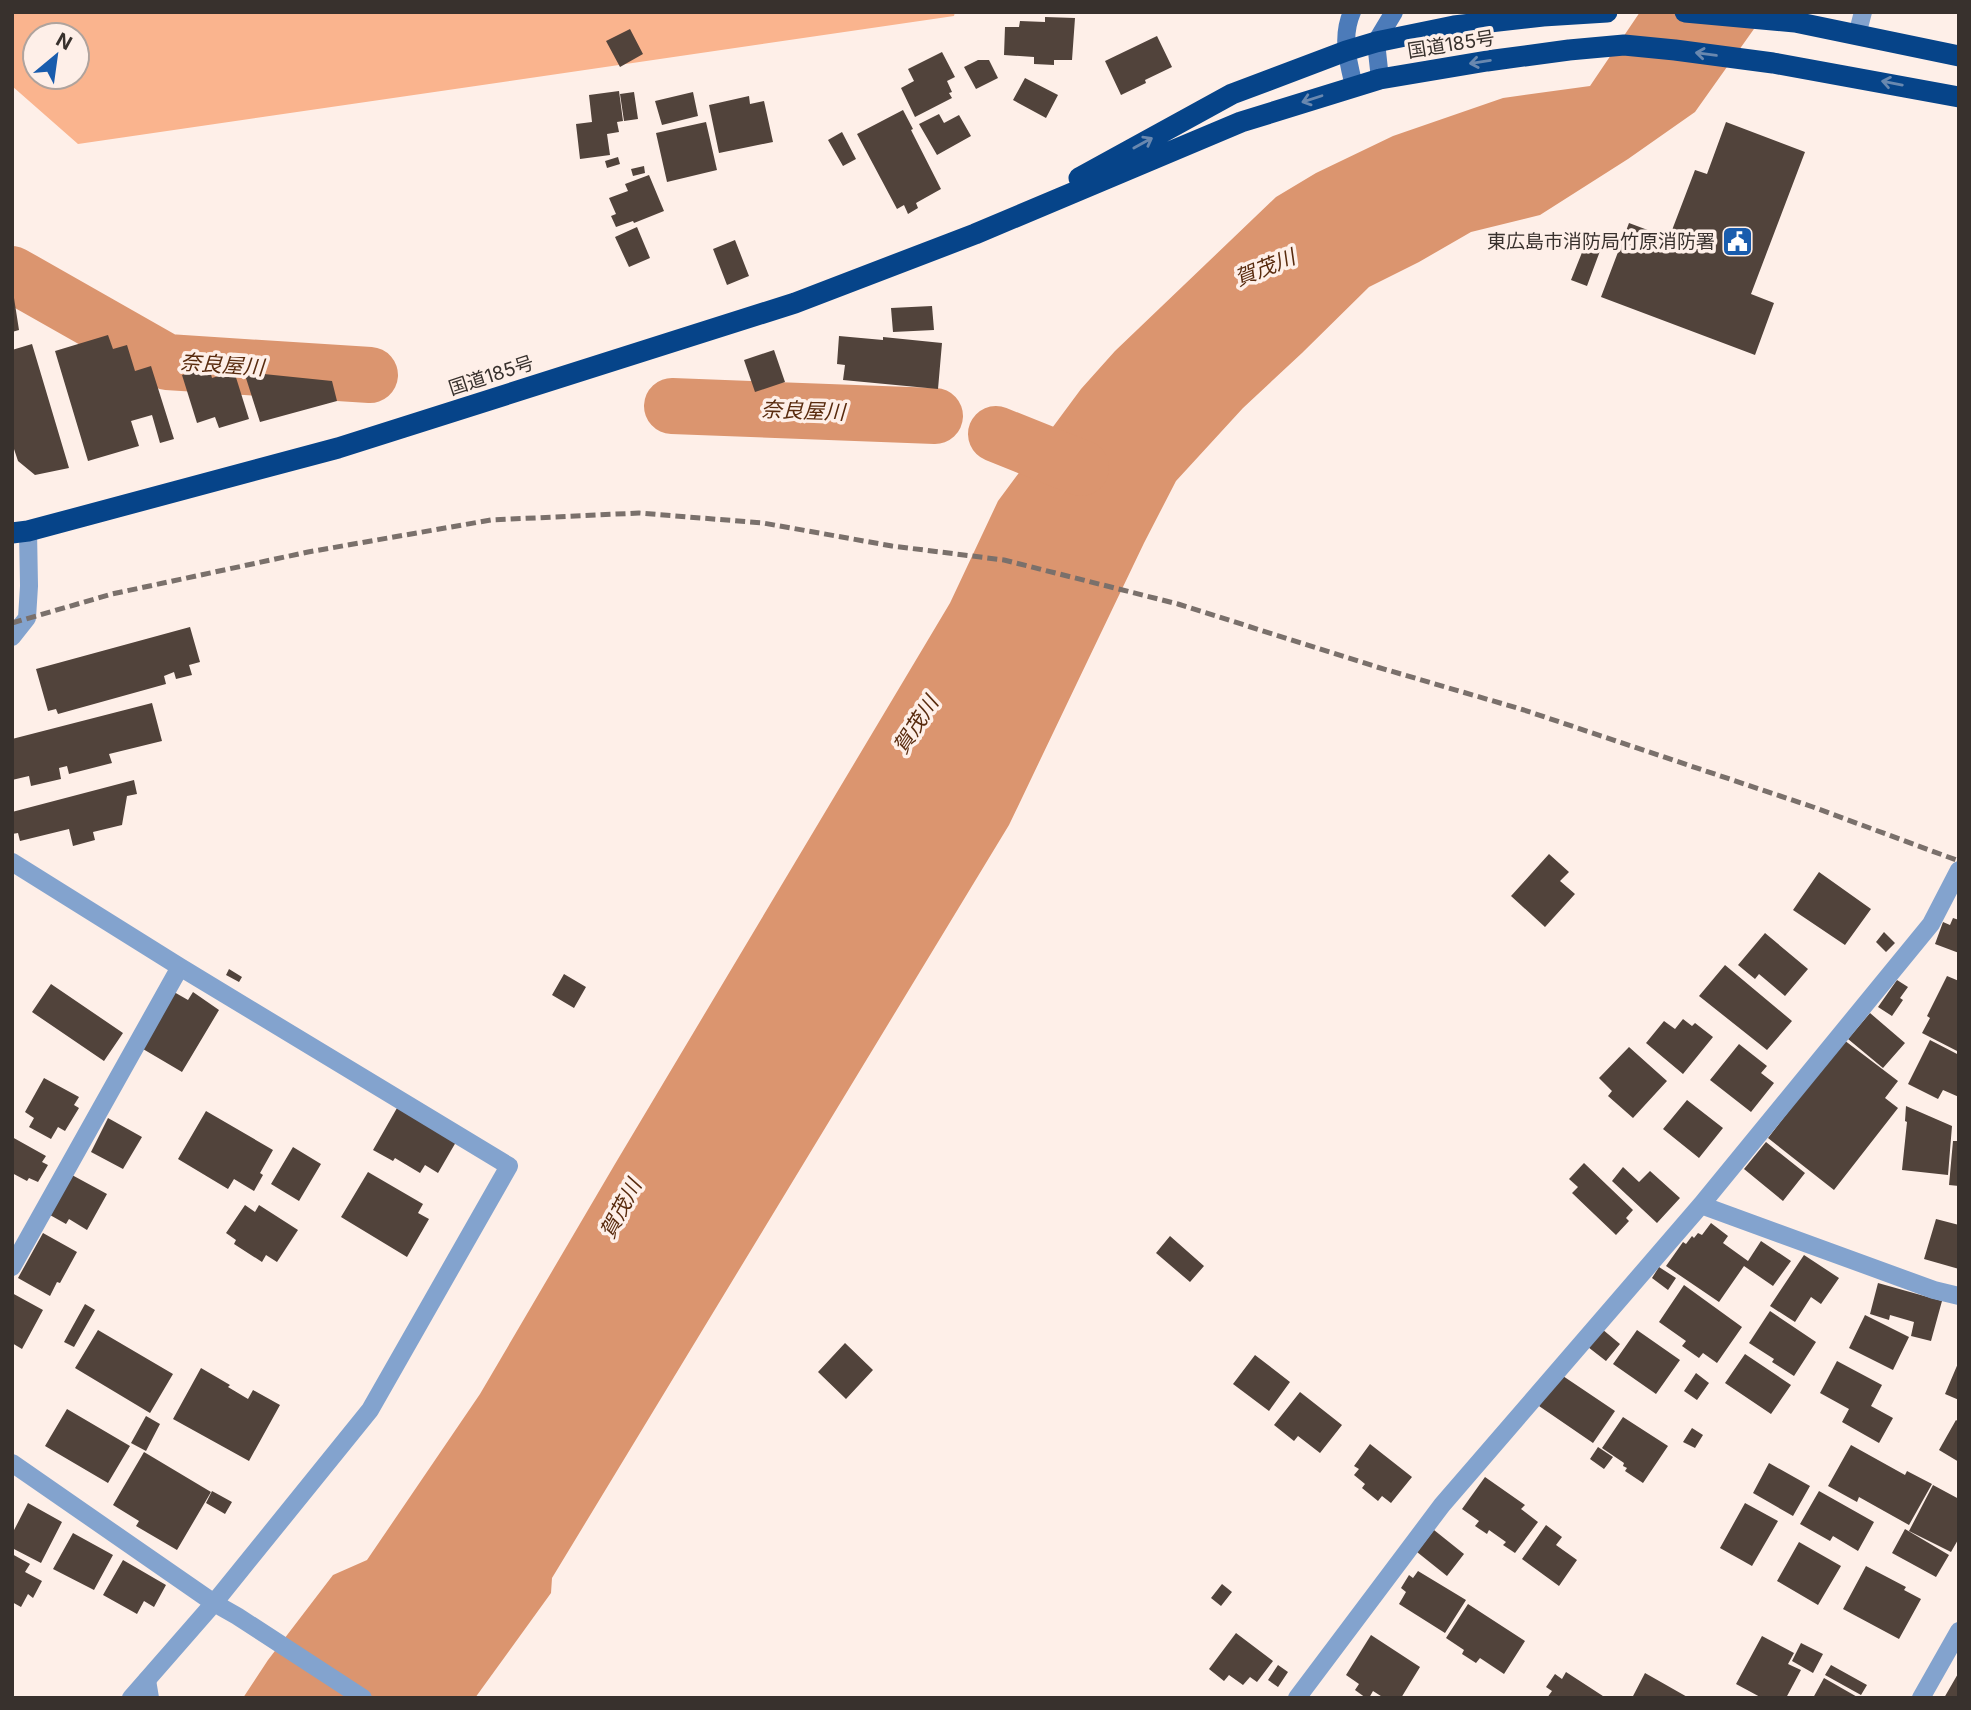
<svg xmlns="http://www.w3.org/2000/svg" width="1971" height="1710" viewBox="0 0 1971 1710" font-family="Inter,'Noto Sans JP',sans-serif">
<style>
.green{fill:#fab48e;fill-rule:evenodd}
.water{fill:#db956f}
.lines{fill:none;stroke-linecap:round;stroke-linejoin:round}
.river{stroke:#db956f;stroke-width:56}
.building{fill:#51433b}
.lane{stroke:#83a3ce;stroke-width:18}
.street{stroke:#83a3ce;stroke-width:18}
.secondary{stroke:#4c7bb9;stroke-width:18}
.highway{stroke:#064489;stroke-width:21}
.rail{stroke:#7a706b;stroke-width:5;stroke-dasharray:10 5;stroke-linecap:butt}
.oneway{stroke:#6988af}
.labels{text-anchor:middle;stroke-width:7;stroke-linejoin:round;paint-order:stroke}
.street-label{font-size:19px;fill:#38312d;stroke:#feefe8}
.poi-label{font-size:19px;fill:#38312d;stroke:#feefe8;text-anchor:end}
.water-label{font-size:21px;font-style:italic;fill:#592b0e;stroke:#feefe8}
</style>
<rect width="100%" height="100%" fill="#feefe8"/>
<path class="green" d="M12 12H955L954 16 78 144 12 86ZM35 35H77V77H35Z"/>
<path class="water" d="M1640 12H1766L1695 112 1628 159 1540 215 1471 232 1419 262 1369 287 1302 353 1243 408 1176 481 1144 543 1009 825 552 1578 551 1593 475 1698H243L268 1660 333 1575 367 1560 480 1394 615 1164 950 603 998 501 1081 389 1115 351 1276 197 1316 173 1393 136 1503 98 1590 86Z"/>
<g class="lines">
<path class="river" d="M12 274 167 362 370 375
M672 406 935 416
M996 434 1081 468"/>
</g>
<path class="building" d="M1045 17 1075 18 1072 60H1054V65L1034 64V57L1004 55 1005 27H1019L1020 21 1045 22Z
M630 29 643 54 620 67 606 41Z
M1157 36 1172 67 1145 80 1146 83 1121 95 1105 61Z
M942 52 955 77 947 81 952 92 949 93 952 98 915 117 901 88 914 81 908 69Z
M978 60H989L998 78 976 89 964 67Z
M1025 78 1058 95 1046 118 1013 100Z
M619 91 623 121 617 122 619 132 607 134 610 155 580 159 576 124 592 122 589 95Z
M634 92 638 119 624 121 620 94Z
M693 92 698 116 662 125 655 101Z
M749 96 750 104 764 101 773 142 719 153 709 105Z
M903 110 913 129 911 130 941 189 916 203 918 208 908 214 904 205 897 209 857 134Z
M939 114 944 123 959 115 971 136 937 155 919 124Z
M706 122 717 170 667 182 656 133Z
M1726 122 1805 152 1751 294 1774 303 1755 355 1601 297 1629 223 1669 238 1695 170 1707 174Z
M842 132 856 159 843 166 828 140Z
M618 157 620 164 607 168 605 161Z
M644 166 645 173 633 176 631 169Z
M649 175 664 211 634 223 633 221 616 227 611 216 616 214 609 198 628 191 625 184Z
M637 227 650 258 629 267 615 237Z
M735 240 749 276 727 285 713 249Z
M1585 245 1600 251 1587 286 1571 280Z
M12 298H14L19 330 12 332Z
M932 306 934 330 893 332 891 308Z
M108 335 113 349 127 345 135 371 151 366 174 439 160 443 152 415 131 421 139 446 88 461 55 351Z
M839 336 883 340V337L942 343 938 389 843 380 845 365 837 364Z
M32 344 69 468 35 475 18 461 12 443V350Z
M774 350 785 382 755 392 744 360Z
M209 367 212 378 234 371 249 419 219 428 215 417 197 423 182 375Z
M254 373 332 381 337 401 260 422 245 375Z
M190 627 200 662 189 665 192 675 176 679 174 672 164 676 166 684 58 714 56 709 48 711 36 669Z
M152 703 162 741 109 754 112 763 69 774 67 766 59 768 61 779 31 786 29 776 12 780V739Z
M134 780 137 794 127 796 122 825 93 832 95 840 73 846 69 829 20 841 18 833 12 834V812Z
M1549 854 1569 872 1560 881 1575 894 1545 927 1511 896Z
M1819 872 1871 909 1845 945 1793 910Z
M1953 918 1959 920V953L1935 944 1943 922 1950 925Z
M1884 932 1895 943 1886 952 1876 942Z
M1765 933 1808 969 1785 996 1759 974 1755 979 1738 965Z
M1725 965 1792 1021 1767 1050 1699 996Z
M229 969 242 977 239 982 226 975Z
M564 974 586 987 574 1008 552 995Z
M1947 976 1959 981V1052L1922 1033 1930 1018 1927 1016Z
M1897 980 1908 987 1900 998 1903 1000 1892 1016 1878 1007Z
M51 984 123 1033 104 1061 32 1012Z
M174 992 188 1000 193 992 219 1010 182 1072 143 1049Z
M1870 1013 1905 1043 1883 1068 1848 1039Z
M1683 1019 1692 1026 1695 1023 1713 1037 1683 1074 1646 1043 1664 1021 1675 1029Z
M1844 1040 1898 1081 1885 1098 1898 1108 1834 1190 1768 1138Z
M1930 1040 1959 1055V1097L1943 1090 1938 1099 1908 1084Z
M1739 1044 1767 1066 1761 1073 1774 1083 1751 1112 1710 1080Z
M1629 1047 1667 1081 1633 1118 1608 1096 1612 1091 1599 1078Z
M44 1078 79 1097 74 1105 79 1108 65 1131 58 1127 51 1139 29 1127 34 1118 25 1112Z
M1687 1100 1723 1128 1699 1158 1663 1129Z
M1906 1106 1952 1126 1948 1175 1902 1170 1907 1122 1905 1121Z
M397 1108 456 1142 438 1173 425 1165 420 1173 395 1158 393 1161 373 1150Z
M206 1111 273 1150 260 1173 263 1175 254 1191 234 1179 228 1189 178 1159Z
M108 1118 142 1137 123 1169 91 1152Z
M12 1137 46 1156 42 1162 48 1165 38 1182 29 1178 27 1181 12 1173Z
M1953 1141H1959V1186L1949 1185Z
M1766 1142 1805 1173 1783 1201 1744 1169Z
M293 1147 321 1164 299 1201 271 1184Z
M1584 1163 1633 1210 1626 1218 1629 1221 1616 1235 1572 1193 1578 1187 1569 1179Z
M1623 1167 1639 1182 1650 1171 1680 1198 1657 1223 1612 1181Z
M368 1172 423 1204 418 1213 429 1219 407 1257 341 1217Z
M72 1175 107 1194 87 1230 69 1219 66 1224 50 1215Z
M245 1205 255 1212 259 1205 298 1230 277 1262 266 1255 262 1262 234 1244 236 1240 226 1233Z
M1936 1219 1959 1225V1269L1924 1259Z
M1711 1223 1728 1236 1723 1243 1748 1261 1761 1241 1791 1261 1773 1286 1744 1266 1719 1302 1666 1266 1683 1242 1686 1244 1692 1236 1694 1238 1698 1233 1702 1235Z
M43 1233 77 1252 60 1283 57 1282 50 1296 18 1278Z
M1170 1236 1204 1266 1190 1282 1156 1253Z
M1804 1255 1839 1278 1821 1304 1811 1297 1795 1322 1770 1306Z
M1659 1267 1676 1278 1668 1290 1652 1278Z
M1878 1283 1942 1301 1931 1341 1911 1336 1914 1322 1890 1315 1889 1320 1870 1314Z
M1684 1285 1742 1327 1717 1363 1703 1353 1699 1358 1682 1346 1686 1341 1659 1322Z
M12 1293 43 1310 22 1349 12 1343Z
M85 1304 95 1310 74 1347 64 1342Z
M1770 1311 1816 1342 1794 1376 1772 1362 1774 1359 1749 1343Z
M1865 1315 1909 1337 1893 1370 1849 1348Z
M1602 1329 1620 1344 1606 1361 1588 1347Z
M98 1330 173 1374 150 1413 75 1368Z
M1637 1330 1680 1360 1656 1394 1613 1364Z
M845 1343 873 1370 846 1399 818 1372Z
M1745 1354 1791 1385 1771 1414 1725 1383Z
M1255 1355 1290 1382 1269 1411 1233 1384Z
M1837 1361 1882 1385 1871 1406 1893 1418 1879 1443 1842 1422 1849 1409 1820 1393Z
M1959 1361V1400L1945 1394Z
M201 1368 230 1385 228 1387 248 1399 253 1390 280 1405 249 1461 173 1419Z
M1696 1373 1709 1383 1697 1400 1684 1391Z
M1560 1374 1615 1411 1593 1443 1539 1406Z
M1300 1392 1342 1425 1320 1453 1298 1436 1294 1441 1274 1425Z
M67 1409 130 1446 108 1483 45 1446Z
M146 1416 160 1424 146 1451 131 1443Z
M1623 1417 1668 1446 1643 1483 1625 1471 1627 1468 1623 1466 1624 1463 1602 1448Z
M1956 1420 1959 1422V1462L1939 1450Z
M1692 1428 1703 1435 1695 1448 1683 1442Z
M1370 1444 1412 1477 1391 1503 1382 1496 1378 1501 1362 1488 1365 1484 1354 1475 1359 1469 1354 1466Z
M1851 1445 1905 1475 1907 1471 1932 1484 1909 1525 1859 1497 1857 1502 1828 1486Z
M1598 1447 1613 1457 1604 1469 1590 1459Z
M144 1452 211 1492 177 1550 136 1526 139 1521 113 1505Z
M1769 1463 1810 1486 1793 1516 1753 1493Z
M1485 1477 1525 1505 1521 1509 1538 1522 1515 1553 1503 1545 1506 1542 1489 1530 1487 1534 1475 1526 1479 1521 1462 1509Z
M1933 1485 1959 1499V1538L1951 1552 1909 1531Z
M212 1491 232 1502 225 1514 206 1503Z
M1819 1491 1874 1522 1858 1551 1833 1536 1830 1541 1800 1524Z
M28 1503 62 1522 41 1563 12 1548V1534Z
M1745 1503 1778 1521 1752 1566 1720 1548Z
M1546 1525 1562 1537 1556 1545 1577 1560 1559 1586 1522 1559Z
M1905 1529 1949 1555 1936 1577 1892 1553Z
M1434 1530 1464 1554 1447 1576 1417 1552Z
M73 1533 113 1555 94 1590 53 1569Z
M1799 1542 1841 1566 1818 1605 1777 1581Z
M12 1554 30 1564 25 1572 42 1581 33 1598 28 1594 21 1607 12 1602Z
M123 1560 166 1585 154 1607 144 1601 137 1614 103 1595Z
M1866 1566 1906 1587 1904 1590 1921 1599 1899 1639 1843 1609Z
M1418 1571 1466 1600 1445 1633 1399 1604 1406 1592 1401 1588 1409 1575 1413 1578Z
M1222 1584 1232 1592 1221 1606 1211 1598Z
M1468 1604 1525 1641 1504 1674 1480 1658 1476 1663 1462 1654 1464 1650 1446 1638Z
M1236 1633 1273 1661 1257 1682 1250 1677 1243 1685 1229 1675 1224 1681 1209 1669Z
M1371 1635 1420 1667 1401 1698H1384L1373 1691 1369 1698H1366L1355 1690 1359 1684 1346 1675Z
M1762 1636 1794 1653 1788 1664 1801 1670 1786 1698H1762L1736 1684Z
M1801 1643 1823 1654 1813 1673 1792 1661Z
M1278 1665 1288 1672 1278 1687 1268 1680Z
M1831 1665 1867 1685 1861 1695 1825 1675Z
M1566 1672 1606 1698H1547L1552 1691 1546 1687 1555 1674 1562 1679Z
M1959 1672V1698H1944Z
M1645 1673 1689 1698H1632Z
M1824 1678 1859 1698H1813Z"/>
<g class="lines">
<path class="lane" d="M147 1680 150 1698"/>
<path class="street" d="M1857 35 1863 12
M12 637 27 618 29 586 28 531
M12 862 180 967 509 1166 370 1410 214 1603 131 1698
M1701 1205 1934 1290 1959 1296
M12 1267 180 967
M12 1463 214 1603 237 1616 363 1698
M1297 1698 1442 1505 1701 1205 1931 924 1959 870
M1921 1698 1959 1631"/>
<path class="secondary" d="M1352 12C1341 37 1348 61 1354 86
M1380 79 1376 42 1394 12"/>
<path class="highway" d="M1685 12 1795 22 1959 56
M1079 178 1232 94 1346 51 1376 42 1454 26 1543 16 1607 12
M12 533 28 531 338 448 795 303 975 234 1241 122 1380 79 1487 61 1569 50 1624 45 1675 50 1773 63 1959 97"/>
<path class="rail" d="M12 623 112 594 308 552 491 520 639 513 763 523 892 546 1004 560 1178 604 1377 667 1524 710 1813 807 1959 861"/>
</g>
<defs><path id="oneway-shaft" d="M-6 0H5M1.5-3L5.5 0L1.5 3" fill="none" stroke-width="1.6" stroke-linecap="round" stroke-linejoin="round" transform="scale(1.75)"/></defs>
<g class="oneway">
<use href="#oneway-shaft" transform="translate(1706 54) rotate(-172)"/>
<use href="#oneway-shaft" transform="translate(1480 62) rotate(171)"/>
<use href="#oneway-shaft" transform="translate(1892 83) rotate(-169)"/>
<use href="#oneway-shaft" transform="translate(1312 99) rotate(162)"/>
<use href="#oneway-shaft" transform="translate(1143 143) rotate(-29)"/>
</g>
<defs>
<symbol id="civic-square" viewBox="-11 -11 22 22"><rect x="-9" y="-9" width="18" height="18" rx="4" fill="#195cad" stroke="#feefe8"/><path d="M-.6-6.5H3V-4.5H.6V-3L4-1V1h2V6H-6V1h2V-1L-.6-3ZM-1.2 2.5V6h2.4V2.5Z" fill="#fff"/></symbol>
</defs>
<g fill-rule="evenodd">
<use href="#civic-square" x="1720" y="224" width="35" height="35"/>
</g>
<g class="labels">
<g class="street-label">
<text transform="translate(1451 44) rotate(-9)" y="7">国道185号</text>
<text transform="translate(491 375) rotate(-18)" y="7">国道185号</text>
</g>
<g class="poi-label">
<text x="1715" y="248">東広島市消防局竹原消防署</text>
</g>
<g class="water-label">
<text transform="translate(1265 268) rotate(-22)" y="7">賀茂川</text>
<text transform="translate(222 365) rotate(4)" y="7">奈良屋川</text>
<text transform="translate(803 411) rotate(2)" y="7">奈良屋川</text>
<text transform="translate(916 725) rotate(-57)" y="7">賀茂川</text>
<text transform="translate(621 1209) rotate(-62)" y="7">賀茂川</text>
</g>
</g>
<rect width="1971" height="1710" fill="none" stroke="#38312d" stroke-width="28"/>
<g transform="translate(56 56) rotate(29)"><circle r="33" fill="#feefe8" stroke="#afa39d" stroke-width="2"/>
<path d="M0-5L12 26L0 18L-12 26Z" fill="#195cad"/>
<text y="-10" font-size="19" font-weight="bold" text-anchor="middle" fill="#38312d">N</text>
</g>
</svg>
